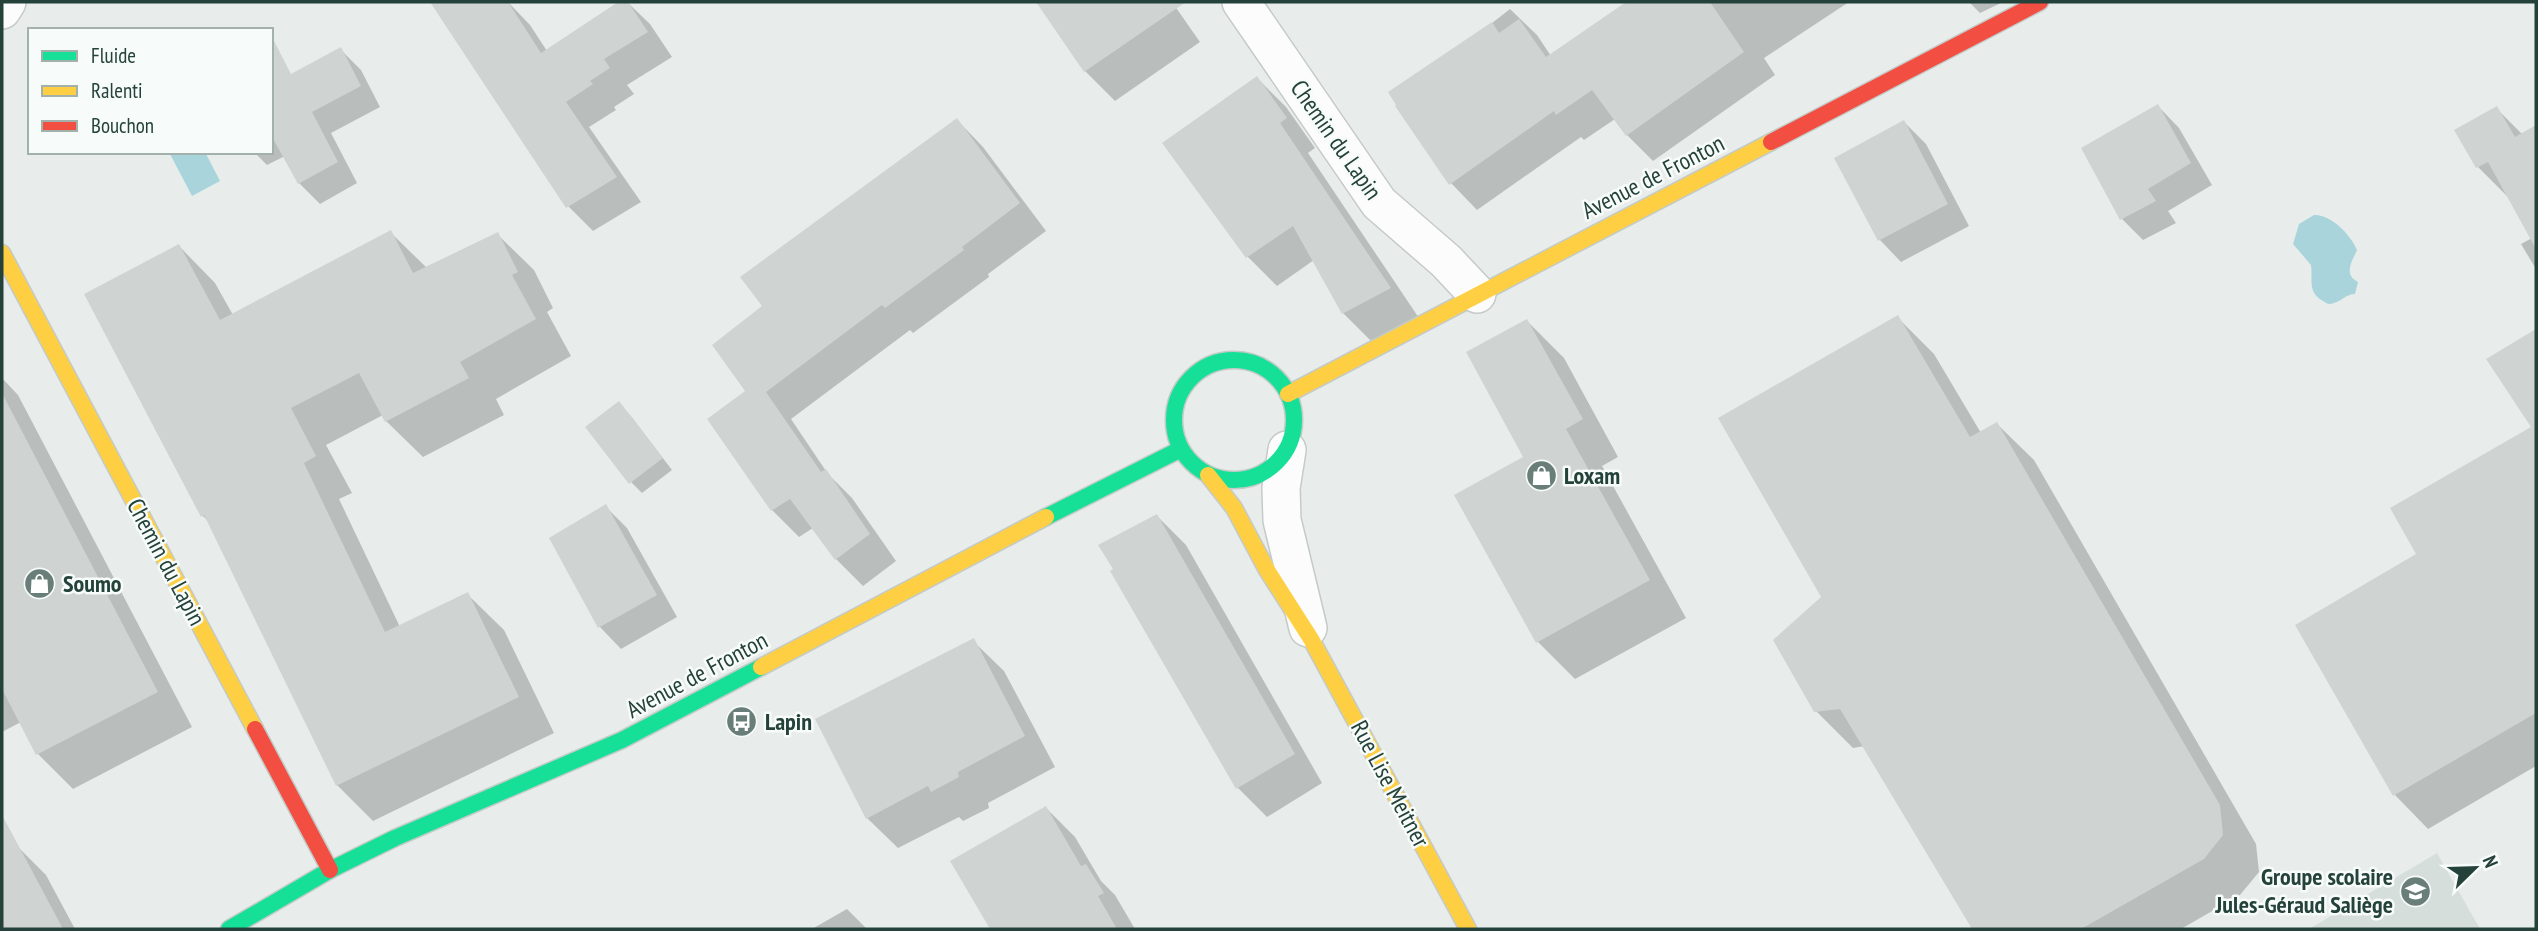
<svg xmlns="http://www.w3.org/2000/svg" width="2538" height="931" viewBox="0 0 2538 931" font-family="'PT Sans Narrow',sans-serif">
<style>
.built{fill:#d6dedb}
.water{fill:#a9d4db}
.shadow{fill:#0003}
.building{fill:#cfd4d2}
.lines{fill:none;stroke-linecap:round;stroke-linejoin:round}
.street-casing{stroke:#c5cac8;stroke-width:40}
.fast-casing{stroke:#c3cbc8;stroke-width:19}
.slow-casing{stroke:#c3cbc8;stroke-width:19}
.jam-casing{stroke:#c3cbc8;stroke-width:19}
.street{stroke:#fcfcfc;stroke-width:37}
.fast{stroke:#16e098;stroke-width:16}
.slow{stroke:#ffcf43;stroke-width:16}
.jam{stroke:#f24e42;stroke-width:16}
.labels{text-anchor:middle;stroke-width:5;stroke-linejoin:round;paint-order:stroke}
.street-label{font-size:24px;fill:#24423a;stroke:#f7fbf9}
.poi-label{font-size:24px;font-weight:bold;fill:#24423a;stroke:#f7fbf9;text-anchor:start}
</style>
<rect width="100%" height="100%" fill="#e8edeb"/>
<path class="built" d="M2437 853 2480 929H2309Z"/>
<path class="water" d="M169 152H205L220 181 192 196Z
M2314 215C2331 214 2351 235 2357 250 2352 261 2343 275 2358 282L2355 294C2346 294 2342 301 2334 303 2328 305 2328 304 2323 301 2307 292 2313 280 2311 265L2293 244 2299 224Z"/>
<path class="shadow" d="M432 2H508L530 25 547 51 621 2H627L650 24 672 57 627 85 634 94 614 107 616 110 589 127 641 202 593 231 568 206Z
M1037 2H1172L1200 42 1115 101 1085 71Z
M1628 2H1635L1642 9 1652 2H1849L1764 58 1775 75 1653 161 1627 135 1615 119 1584 140 1581 137 1477 210 1451 183 1478 34 1510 9 1537 35 1551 56Z
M1969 2H2003L1980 13Z
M341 50 361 70 380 107 331 133 357 183 320 204 299 183 285 156 267 165 254 152H271V64L292 76Z
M1257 78 1286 107 1315 148 1308 153 1419 318 1372 342 1343 313 1314 260 1277 286 1247 256Z
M2158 106 2179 128 2212 185 2168 211 2176 223 2143 240 2122 219Z
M2496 108 2523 135 2536 127V269L2521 244 2532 238 2508 197 2478 167Z
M957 120 983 147 1046 231 988 274 989 277 913 333 910 330 791 419 828 474 852 498 896 561 863 586 836 559 813 528 799 537 772 510 747 392 765 307Z
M1904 122 1926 144 1969 226 1901 262 1880 240 1836 159Z
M390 232 427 268 497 234 534 270 553 308 547 312 571 356 496 399 504 415 423 457 386 421 383 415 326 445 352 493 339 499 400 627 467 594 504 630 554 733 373 821 337 785 210 523 203 516 179 246 215 283 233 315Z
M1897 317 1934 354 1981 433 1997 424 2034 460 2256 844 2259 872 2240 895 2181 929H1974L1865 746 1853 748 1816 711 1824 597Z
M1527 321 1564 358 1618 457 1602 466 1686 618 1575 679 1538 642 1457 496 1525 458Z
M2527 336 2536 345V766L2428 829 2395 795 2297 625 2419 555 2533 428Z
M2 378 18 395 192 727 73 789 38 754 21 722 2 732Z
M630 415 672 470 642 493 631 482Z
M605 506 627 528 677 617 621 649 600 627 551 538Z
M1157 516 1186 545 1322 783 1267 817 1238 788 1112 572Z
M973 641 1004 671 1055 767 988 803 989 808 963 821 959 817 898 848 867 818Z
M1046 808 1075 837 1101 881 1115 895 1135 929H991L952 862Z
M17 846 46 875 75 929H2V854Z
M847 909 867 929H812Z"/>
<path class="building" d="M430 2H508L541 53 618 2H628L648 32 604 59 610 68 590 81 593 84 566 102 617 177 566 208Z
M1036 2H1186L1084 72Z
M1626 2H1710L1744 52 1626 136 1592 90 1556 115 1554 111 1449 185 1395 106 1396 105 1388 92 1492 22 1499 33 1519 19 1546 57Z
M271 35 291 74 341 47 361 86 312 112 338 162 298 184 271 135Z
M1257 76 1287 118 1280 123 1391 288 1342 314 1293 226 1246 258 1162 143Z
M2158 104 2191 163 2148 189 2156 201 2120 220 2081 148Z
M2497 106 2515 137 2536 125V249L2488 162 2476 168 2454 130Z
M957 118 1020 203 962 247 964 250 885 308 882 305 766 392 821 472 826 469 870 534 835 560 790 499 771 511 707 419 745 391 712 345 762 306 740 277Z
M1904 120 1948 204 1878 241 1834 158Z
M391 230 413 273 498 232 518 272 512 275 536 319 460 362 469 378 385 422 359 373 291 408 316 456 304 463 385 632 468 592 519 697 336 786 204 515 201 517 84 294 179 244 220 320Z
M1898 315 1970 437 1997 422 2220 805 2223 835 2204 859 2081 929H1972L1840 709 1814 712 1773 640 1821 597 1718 418Z
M1527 319 1583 419 1566 429 1650 580 1536 643 1454 495 1523 457 1466 352Z
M2536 329V713L2393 796 2295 625 2416 554 2390 508 2531 427 2486 359Z
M2 393 158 692 36 755 2 689Z
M619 401 663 458 629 484 585 427Z
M606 504 657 595 598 628 549 538Z
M1157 514 1295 754 1236 789 1110 571 1113 569 1098 545Z
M974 638 1025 736 958 772 959 777 931 792 928 786 866 819 815 719Z
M1046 806 1081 866 1086 864 1104 893 1098 896 1117 929H990L950 861Z
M2 815 38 882 63 929H2Z"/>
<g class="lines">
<defs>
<path id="street" d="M1241 2 1379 203 1446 261 1477 294
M2 10 7 2
M1287 450 1281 488 1282 520 1308 628"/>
<path id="fast" d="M1174 420a60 60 0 1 1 120 0a60 60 0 1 1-120 0Z
M1046 517 1181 449
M229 929 330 870 395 838 622 740 761 667"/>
<path id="slow" d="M2 253 255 729
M1288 394 1771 142
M1208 475 1234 508 1267 570 1311 639 1468 929
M761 667 1046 517"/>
<path id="jam" d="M1771 142 2040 2
M255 729 330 870"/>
</defs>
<use href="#street" class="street-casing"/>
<use href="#fast" class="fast-casing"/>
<use href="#slow" class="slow-casing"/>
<use href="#jam" class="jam-casing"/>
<use href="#street" class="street"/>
<use href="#fast" class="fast"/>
<use href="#slow" class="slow"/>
<use href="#jam" class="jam"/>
</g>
<defs>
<symbol id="shop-disc" viewBox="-11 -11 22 22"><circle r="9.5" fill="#697e78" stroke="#f7fbf9"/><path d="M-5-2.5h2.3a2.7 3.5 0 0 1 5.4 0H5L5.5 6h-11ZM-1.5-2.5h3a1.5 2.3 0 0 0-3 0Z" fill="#fff"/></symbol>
<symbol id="bus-disc" viewBox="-11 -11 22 22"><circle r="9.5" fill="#697e78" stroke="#f7fbf9"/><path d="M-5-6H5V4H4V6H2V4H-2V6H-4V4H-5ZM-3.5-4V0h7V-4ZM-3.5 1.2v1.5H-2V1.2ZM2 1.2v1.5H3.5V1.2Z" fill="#fff"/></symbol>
<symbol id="school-disc" viewBox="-11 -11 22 22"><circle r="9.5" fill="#697e78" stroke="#f7fbf9"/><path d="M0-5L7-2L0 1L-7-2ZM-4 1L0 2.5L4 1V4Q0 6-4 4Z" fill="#fff"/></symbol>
</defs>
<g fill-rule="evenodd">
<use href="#shop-disc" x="1524" y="458" width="35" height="35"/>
<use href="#shop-disc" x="22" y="566" width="35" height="35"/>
<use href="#bus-disc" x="724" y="704" width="35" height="35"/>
<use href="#school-disc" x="2398" y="874" width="35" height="35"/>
</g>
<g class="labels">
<g class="street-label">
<text transform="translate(1336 140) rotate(55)" y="8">Chemin du Lapin</text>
<text transform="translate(1653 177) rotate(-27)" y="8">Avenue de Fronton</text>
<text transform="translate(166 562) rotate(62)" y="8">Chemin du Lapin</text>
<text transform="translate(697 675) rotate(-28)" y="8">Avenue de Fronton</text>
<text transform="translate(1390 784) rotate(62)" y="8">Rue Lise Meitner</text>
</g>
<g class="poi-label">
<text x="1564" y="484">Loxam</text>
<text x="63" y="592">Soumo</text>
<text x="765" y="730">Lapin</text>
<text x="2393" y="885" text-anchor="end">Groupe scolaire<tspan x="2393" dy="28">Jules-Géraud Saliège</tspan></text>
</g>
</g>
<rect width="2538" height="931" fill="none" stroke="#24423a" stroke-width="7"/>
<rect x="28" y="28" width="245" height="126" fill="#f7fbf9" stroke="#a3b1ad" stroke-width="2"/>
<rect x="42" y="51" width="35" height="10" fill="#16e098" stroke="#a3b1ad" stroke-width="2"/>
<text x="91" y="63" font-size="21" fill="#24423a">Fluide</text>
<rect x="42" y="86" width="35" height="10" fill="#ffcf43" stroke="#a3b1ad" stroke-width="2"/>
<text x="91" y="98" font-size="21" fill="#24423a">Ralenti</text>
<rect x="42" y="121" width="35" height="10" fill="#f24e42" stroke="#a3b1ad" stroke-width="2"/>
<text x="91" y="133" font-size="21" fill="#24423a">Bouchon</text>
<g transform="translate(2475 868) rotate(67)" stroke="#f7fbf9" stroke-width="5" paint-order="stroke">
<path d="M0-5L12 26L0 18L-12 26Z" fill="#24423a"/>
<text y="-10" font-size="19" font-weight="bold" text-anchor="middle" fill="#24423a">N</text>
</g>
</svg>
